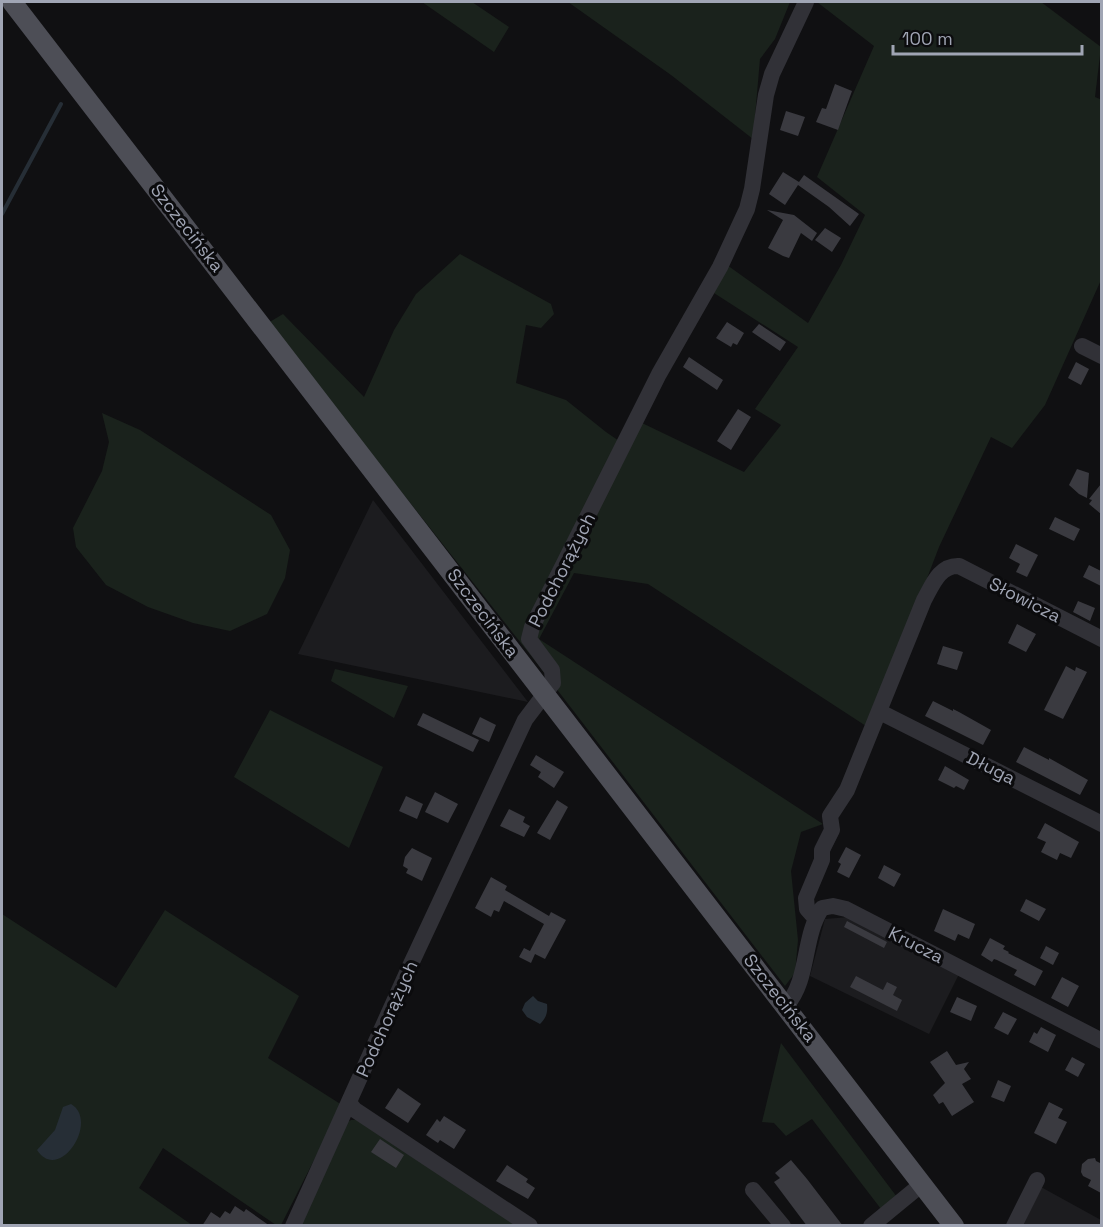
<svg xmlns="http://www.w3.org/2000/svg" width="1103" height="1227" viewBox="0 0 1103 1227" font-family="'Space Grotesk',sans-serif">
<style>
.built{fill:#1c1c1f}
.green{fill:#1a221c}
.water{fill:#262e36}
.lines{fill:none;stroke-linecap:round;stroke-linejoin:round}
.stream{stroke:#262e36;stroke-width:4}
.building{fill:#3a3a40}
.minor{stroke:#313137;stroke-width:16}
.major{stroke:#4d4e56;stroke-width:20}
.labels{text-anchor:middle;stroke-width:6;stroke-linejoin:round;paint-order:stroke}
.street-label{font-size:18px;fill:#a0a5b4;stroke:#0b0b0d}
</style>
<rect width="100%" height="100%" fill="#101012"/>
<path class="built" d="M373 500 528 702 298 654Z
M849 917 959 974 929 1034 810 976 825 919Z
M1041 1187 1101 1220V1225L1023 1226Z"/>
<path class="green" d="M422 2H472L509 27 494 52Z
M568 2H790L775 39 760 59 753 139 671 75Z
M817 2H1041L1101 47 1095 97 1102 100 1101 280 1045 405 1012 448 991 437 939 547 892 670 866 726 648 584 574 573 539 639 823 824 801 832 791 871 798 940 795 973 785 986 532 657 268 323 283 314 364 397 394 330 416 294 460 254 551 304 554 314 541 328 526 325 516 383 566 400 606 432 622 443 642 423 744 472 781 425 755 409 798 347 714 293 727 265 808 323 841 265 865 215 817 177 874 46Z
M102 413 140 430 271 515 290 550 285 578 267 614 230 631 193 623 148 607 106 585 76 547 73 528 102 471 109 442Z
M335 669 408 686 394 718 331 681Z
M270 710 383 767 349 848 234 777Z
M165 910 299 996 268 1058 342 1105 281 1225H276L163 1148 139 1188 192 1225H2V914L116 988Z
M781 1043 897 1197 881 1209 812 1119 786 1136 774 1123 762 1122Z
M351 1120H359L519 1226H298L346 1123Z"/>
<path class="water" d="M533 996 538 1001 547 1004C548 1013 546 1018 540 1024L527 1017 522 1010 525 1003Z
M71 1104C100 1121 59 1184 37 1150L55 1130 63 1107Z"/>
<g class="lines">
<path class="stream" d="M2 214 61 104"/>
</g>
<path class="building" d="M835 84 852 91 838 130 816 122 822 108 826 109Z
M786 111 805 117 798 136 780 130Z
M783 172 799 182 804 175 859 214 850 226 829 207 798 185 785 205 769 194Z
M767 210 794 215 817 233 812 241 801 233 789 258 783 256 768 248 783 220Z
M825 228 841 238 832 252 815 240Z
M727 322 744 333 737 345 733 343 731 347 716 338Z
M759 324 786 342 780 351 752 332Z
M689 357 723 380 717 390 683 367Z
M1076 362 1089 369 1081 385 1068 378Z
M738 409 751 417 731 450 717 441Z
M1077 469 1089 473 1087 498 1079 494 1069 485Z
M1101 484V514L1089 504 1092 500 1089 499Z
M1055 517 1080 529 1074 541 1049 529Z
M1016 544 1038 555 1027 577 1016 572 1020 564 1009 558Z
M1089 565 1101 571V586L1083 577Z
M1078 601 1095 608 1090 621 1073 612Z
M1017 624 1036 634 1026 652 1008 643Z
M943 646 963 652 957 670 937 664Z
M1066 666 1075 671 1076 667 1087 672 1063 719 1044 710Z
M933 701 953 711V709L959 712 991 730 983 745 925 716Z
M423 713 479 740 473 752 417 725Z
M480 717 496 725 489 742 472 734Z
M1024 747 1049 760V758L1088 780 1080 795 1016 762Z
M536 755 564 772 554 788 538 777 541 772 530 765Z
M945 766 969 780 964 790 956 786 954 788 938 780Z
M435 792 458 804 448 823 425 812Z
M406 796 423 804 417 819 399 811Z
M557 800 568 807 550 840 537 833Z
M509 809 525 817 523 822 530 826 524 837 500 826Z
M1045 823 1079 842 1071 858 1060 853 1057 860 1041 852 1046 842 1037 838Z
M846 847 861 855 849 878 837 872 841 864 838 862Z
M412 848 432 858 422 881 406 873 408 869 403 866 405 857Z
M884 865 901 874 894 887 878 878Z
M491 877 507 886 505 890 549 916 551 912 566 920 545 959 535 954 531 963 519 957 524 948 530 951 544 924 504 901 499 912 494 910 491 917 475 908Z
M1026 899 1046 909 1039 921 1020 911Z
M943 909 975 924 969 939 958 934 955 941 934 931Z
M847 921 887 942 884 948 844 927Z
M990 938 1005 946 1003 949 1009 952 1008 953 1043 971 1035 986 1014 975 1017 970 997 960 994 959 992 962 981 955Z
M1046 946 1059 953 1053 965 1040 958Z
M856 976 883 990 887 982 897 987 893 995 902 1000 897 1011 850 987Z
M1062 977 1079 986 1068 1007 1051 998Z
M957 997 977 1006 971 1021 950 1012Z
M1003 1012 1017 1019 1008 1035 994 1028Z
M1041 1027 1056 1035 1048 1052 1029 1042 1034 1032 1037 1034Z
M947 1051 956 1065 969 1062 964 1069 971 1079 962 1084 974 1102 952 1116 943 1102 939 1104 933 1095 945 1083 930 1062Z
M1072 1057 1085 1064 1078 1077 1065 1070Z
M998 1080 1011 1086 1004 1102 991 1097Z
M398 1088 421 1104 408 1123 385 1108Z
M1049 1102 1063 1109 1058 1118 1067 1122 1056 1144 1034 1133Z
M444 1116 466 1130 454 1149 440 1140 438 1143 426 1135 437 1119 440 1122Z
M380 1139 404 1155 396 1168 371 1152Z
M1095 1158 1096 1161 1100 1163 1101 1161V1193L1088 1186 1091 1180 1083 1176 1081 1172 1082 1164 1088 1159Z
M791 1160 807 1179 843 1226H807L774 1182 780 1178 775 1173Z
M507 1165 528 1179 526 1182 535 1188 528 1199 496 1181Z
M235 1206 244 1212 246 1209 270 1226H202L211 1212 220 1218 225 1211 230 1214Z"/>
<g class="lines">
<path class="minor" d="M1082 346 1102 356
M880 712 1102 824
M815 918 807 909 806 898 822 860V850L832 830 830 816 847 790 924 600C932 586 939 565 959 566L1102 639
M786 1006C810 979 802 937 822 908L833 906 846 909 1102 1041
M349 1103 355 1110 530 1226
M753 1190 783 1226
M293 1226 410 966 525 720 553 683 552 670 529 639 532 627 659 374 720 267 747 209 752 189 766 95 772 74 806 2
M871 1226 922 1184
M1014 1226 1037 1180"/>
<path class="major" d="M12 2 954 1226"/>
</g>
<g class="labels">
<g class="street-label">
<text transform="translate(187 228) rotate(52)" y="6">Szczecińska</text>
<text transform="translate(562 570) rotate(-63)" y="6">Podchorążych</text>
<text transform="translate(1025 600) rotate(27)" y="6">Słowicza</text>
<text transform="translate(483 613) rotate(53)" y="6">Szczecińska</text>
<text transform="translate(991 768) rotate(27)" y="6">Długa</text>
<text transform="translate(916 945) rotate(27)" y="6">Krucza</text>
<text transform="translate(780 998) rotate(52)" y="6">Szczecińska</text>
<text transform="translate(387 1019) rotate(-66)" y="6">Podchorążych</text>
</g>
</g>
<rect width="1103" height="1227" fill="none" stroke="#a0a5b4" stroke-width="6"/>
<path d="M893 45v9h189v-9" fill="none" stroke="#a0a5b4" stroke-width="3"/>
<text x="902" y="45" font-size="18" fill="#a0a5b4" stroke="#0b0b0d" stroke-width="4.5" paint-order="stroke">100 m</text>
</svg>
